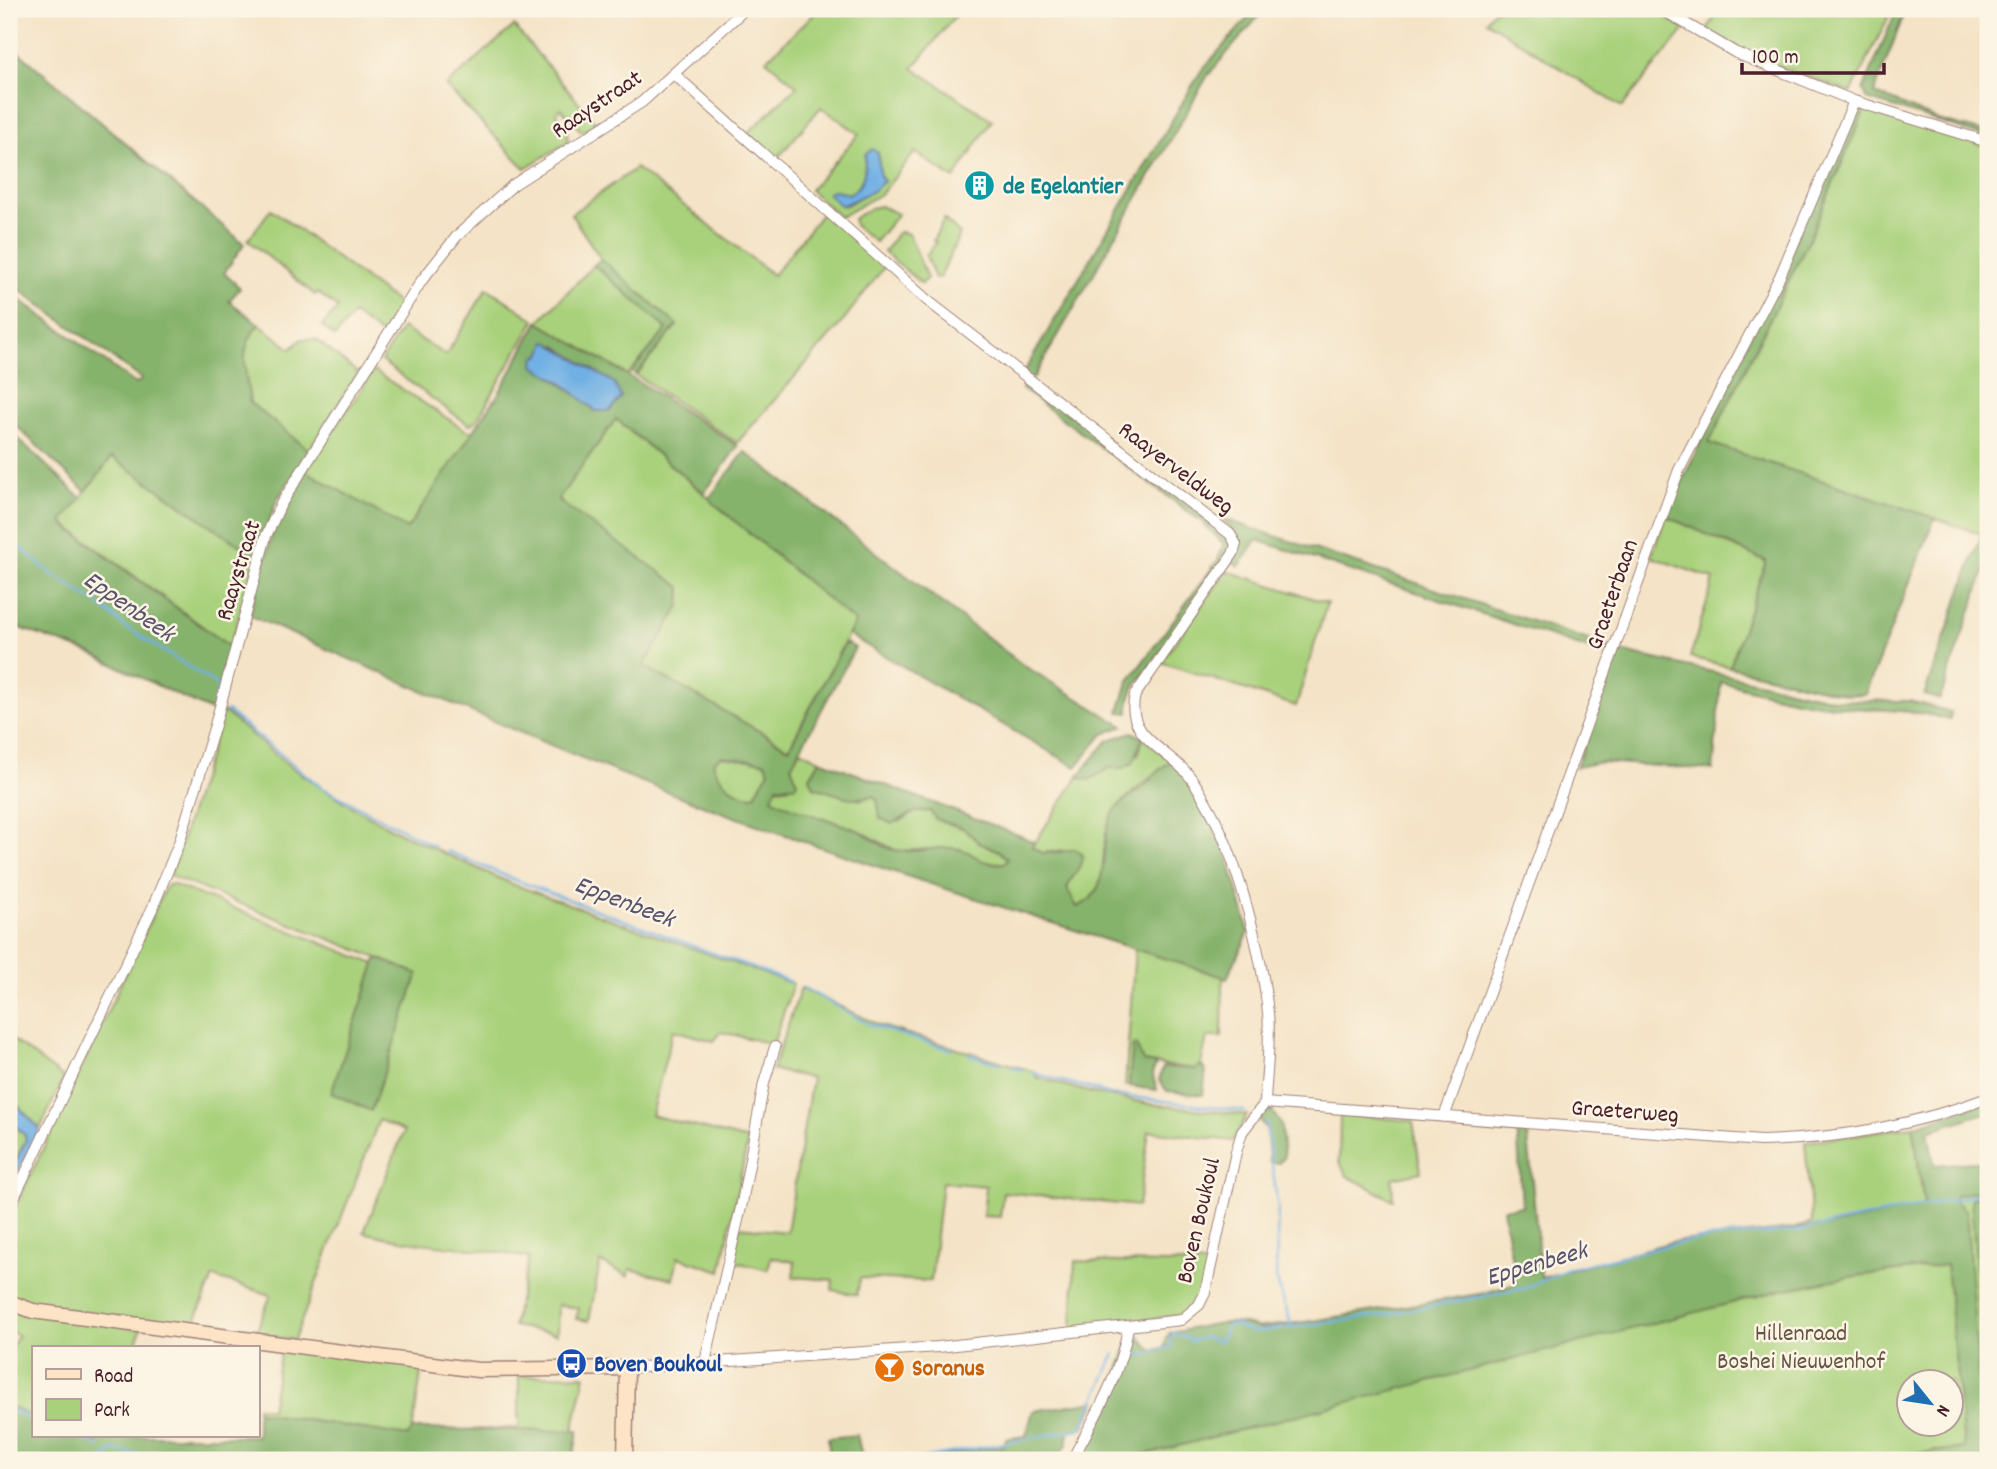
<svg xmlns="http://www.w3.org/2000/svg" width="1997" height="1469" viewBox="0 0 1997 1469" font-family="Dekko,sans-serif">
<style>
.green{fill:#a9d17c;stroke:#7a7854;stroke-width:2;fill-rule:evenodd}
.forest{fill:#86b36c;stroke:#68694c;stroke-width:2;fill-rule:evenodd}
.water{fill:#71b0e4;stroke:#5e6888;stroke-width:2}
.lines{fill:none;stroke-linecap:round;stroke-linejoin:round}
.stream{stroke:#71b0e4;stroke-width:2.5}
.street-casing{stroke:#9f8178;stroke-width:12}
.secondary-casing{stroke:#9f8178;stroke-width:17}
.street{stroke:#fff;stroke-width:10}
.secondary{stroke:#fee4c6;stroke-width:14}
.labels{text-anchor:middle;stroke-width:5;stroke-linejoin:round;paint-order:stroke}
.street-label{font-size:24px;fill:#4a1f2b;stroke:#fcf5e5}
.culture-label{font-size:24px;font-weight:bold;fill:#0d838f;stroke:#fcf5e5;text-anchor:start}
.park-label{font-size:24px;fill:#665443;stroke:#fcf5e5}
.transit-label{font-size:24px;font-weight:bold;fill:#164399;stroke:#fcf5e5;text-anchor:start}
.food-label{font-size:24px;font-weight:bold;fill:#c56008;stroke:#fcf5e5;text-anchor:start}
.water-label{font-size:26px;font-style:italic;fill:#58526c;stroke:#fcf5e5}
</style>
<rect width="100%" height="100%" fill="#fcf5e5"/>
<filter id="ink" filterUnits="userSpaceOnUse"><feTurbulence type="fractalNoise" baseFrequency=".0143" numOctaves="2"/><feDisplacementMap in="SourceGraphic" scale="14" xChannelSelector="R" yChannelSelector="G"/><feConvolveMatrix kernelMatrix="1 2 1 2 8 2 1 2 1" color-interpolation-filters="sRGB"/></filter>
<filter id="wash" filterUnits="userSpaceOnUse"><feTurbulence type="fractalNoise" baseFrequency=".00686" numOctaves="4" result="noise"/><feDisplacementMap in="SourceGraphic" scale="28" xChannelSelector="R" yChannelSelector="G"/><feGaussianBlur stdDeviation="1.57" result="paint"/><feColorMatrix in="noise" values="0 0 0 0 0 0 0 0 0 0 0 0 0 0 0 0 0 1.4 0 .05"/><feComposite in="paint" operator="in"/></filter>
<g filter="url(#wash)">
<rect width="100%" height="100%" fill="#f4e3c6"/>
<path class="green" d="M813 9H961L913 68 992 120 954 179 915 152 882 193 840 217 810 190 859 134 821 107 776 160 747 134 797 86 766 60 816 12ZM878 153 880 176 884 182 847 205 841 206 828 193 836 190 850 194C867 182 862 166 878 153Z
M1494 9H1652L1685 29 1622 107 1486 21Z
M1719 9H1881L1890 14 1851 93 1772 64 1706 32Z
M514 26 597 124 582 132 561 108 556 112 567 129 568 142 525 168 446 86Z
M1865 109 1988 147V516L1982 534 1709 443 1809 239Z
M636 168 773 275 823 212 885 266 838 327 737 443 636 375 677 325 601 259 571 214Z
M880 206 898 214 875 242 855 226 853 219 871 208Z
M271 209 399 304 382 335 353 314 335 337 322 326 338 308 318 293 315 295 248 240Z
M944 219 960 234 940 277 935 278 926 256 936 242 933 241Z
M902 232 909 234 927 278 922 284 884 252 897 233Z
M594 265 667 329 628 375 538 322Z
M487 288 535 320 477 420 469 425 381 361 402 328 446 355Z
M259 324 291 349 302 339H315L358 373 309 450 250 403C246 372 237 349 259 324Z
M374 371 467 431H475L407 529 306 471Z
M616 419 855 622 789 748 644 666 559 498Z
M112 457 256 557 230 647 62 522Z
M1666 516 1766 561 1730 667 1690 657 1714 579 1651 557Z
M1227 571 1327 603 1296 706 1161 662Z
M223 711 292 768 346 803 402 834 512 884 793 984 773 1044 721 1032 714 1041 673 1030 651 1115 748 1140 721 1271 678 1257 673 1279 630 1269 628 1276 600 1262 589 1321 576 1319 579 1308 558 1305 557 1334 513 1326 529 1258C474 1246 418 1247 364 1232L404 1131 379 1120 294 1340 255 1334 271 1295 213 1277 193 1326 40 1308 9 1297V1218L59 1117 166 886 172 884 375 964 332 1093 348 1100 418 974 170 876Z
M1143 738 1171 761C1162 767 1118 803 1114 812 1096 843 1116 892 1077 907L1067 889 1071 878 1062 850 1042 853 1032 847 1078 777 1089 780 1109 768H1123L1139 753Z
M800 750 820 760 810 777 814 787 860 800 873 796 899 822 915 812 930 811 936 819 965 829 979 843 999 851 1008 859 1004 863 982 862 965 851 953 848 897 851 860 831 824 818 810 817 774 800 772 798 774 788H788L797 781 791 766Z
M721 756 765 762 769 771 754 796C736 796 716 780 713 762Z
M1135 949 1223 977 1222 1037H1207L1201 1065 1196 1069 1143 1062 1133 1045 1129 1086H1125Z
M801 988 881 1026 1036 1072V1077L1088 1092 1150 1104 1247 1115 1233 1141 1149 1131 1138 1206 1003 1192 1000 1217 983 1216 986 1186 942 1182 931 1281 860 1278 857 1295 832 1290 833 1280 793 1277 795 1262 771 1257 768 1270 732 1261 739 1227 787 1232 812 1078 772 1070Z
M9 1037 64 1078 40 1129 9 1097Z
M1340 1114 1413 1121 1421 1172 1392 1178 1393 1200 1347 1176 1339 1162Z
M9 1120 25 1135 26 1140 9 1174Z
M1913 1126 1922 1190 1988 1174V1460H1143L1167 1337 1399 1312 1660 1269 1812 1223 1805 1142ZM1910 1382H1952V1424H1910Z
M1075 1261 1209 1264 1202 1292 1197 1301 1181 1315 1072 1329Z
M9 1308 141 1329 134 1348H33V1436H257V1407L271 1409 281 1349 422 1367 412 1432 519 1428V1376L585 1375 573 1431 9 1460V1350L18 1336 9 1330Z"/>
<path class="forest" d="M1256 9H1265L1208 75 1033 379 1024 372 1201 71Z
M1897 9H1906L1874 93 1938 120 1988 133V138L1867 99 1863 90Z
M9 44 244 244 224 273 240 288 229 301 259 324C237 349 246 372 250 403L309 450 277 500 256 557 112 457 87 490H84L9 419V292L136 384 142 379 9 282Z
M1865 109 1809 239 1709 443 1935 518 1865 694 1848 695 1730 667 1766 561 1666 516 1854 112Z
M601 259 677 325 636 375 631 372 667 329 594 265Z
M538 322 642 384 738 446 704 493 616 419 559 498 560 502 681 587 680 606 644 666 789 748 843 646 846 643 855 648 791 766 797 781 795 786H777L772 798C799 813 828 819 857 830 870 835 881 848 895 850 915 855 939 844 959 849 979 853 975 865 1004 863L1008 859 999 851 979 843 965 829 936 819 930 811 915 812 892 824 880 818 877 799 873 796 852 799 814 787 810 777 820 760 1018 835 1034 842 1032 847 1042 853H1053L1076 849 1083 856C1081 870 1071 876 1067 889L1077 907C1117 892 1094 842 1114 812 1122 799 1137 793 1147 783 1156 774 1160 768 1171 761L1197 788 1229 860 1249 932 1227 978C1055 924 883 871 713 809 556 751 402 682 249 615L275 525 306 471 407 529 498 395ZM555 345 614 383 596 411C576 390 550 381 535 358ZM721 756 765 762 769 771 754 796C736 796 717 780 713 762Z
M1026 382 1228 535 1232 546 1225 564 1135 686 1129 701V713L1119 712 1128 682 1218 560 1224 544 1202 522 1022 389Z
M9 430 81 498 62 522 65 526 230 647 213 712 90 653 9 624Z
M745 452 1023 665 1123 726 1103 734 1076 767 849 635 855 622 711 501 710 497Z
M1988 516V561L1940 699 1924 695Z
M1221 518 1610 647 1607 655 1257 540 1239 566 1233 562C1243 539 1238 533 1221 518Z
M1619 651 1838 700 1910 701 1951 712 1950 720C1911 708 1873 711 1832 706 1795 702 1758 691 1721 682L1713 770 1602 762 1576 767Z
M1132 732 1143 738 1133 763 1123 768H1109L1089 780 1078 777 1108 740Z
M377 958 418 974 371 1111 331 1093Z
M1133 1045H1136L1143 1061 1156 1065 1152 1073 1157 1090 1129 1086Z
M1201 1065 1206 1071 1203 1095 1167 1091 1159 1080 1163 1067 1196 1069Z
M1988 1102V1112L1928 1131 1934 1165 1988 1161V1178L1979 1191 1955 1195 1954 1200 1966 1211 1981 1409 1984 1437 1988 1438V1460H1856L1964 1448 1946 1265 1849 1277 1782 1290 1124 1460H1079L1105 1406 1129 1342 1138 1336 1153 1351 1171 1345 1169 1333C1207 1328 1223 1315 1262 1329L1480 1294 1516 1284 1503 1209 1522 1206 1517 1125 1527 1126 1541 1278 1672 1242 1840 1224 1924 1205 1913 1126Z
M1271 1109 1281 1125 1284 1157 1279 1163H1270L1266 1129 1258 1118Z
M1988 1193V1420L1971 1199Z
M1096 1401 1083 1428 1069 1432C1067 1454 1063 1447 1050 1460H915L1003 1446 1006 1439 1026 1436 1033 1411Z
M9 1406 33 1417V1436H79L97 1442 100 1436H257V1412L408 1436 413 1429 578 1431 573 1460H9Z
M857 1435 863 1460H785L805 1456V1460L830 1459 828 1438Z"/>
<path class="water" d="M872 149 878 153 880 176 884 181 873 191 841 206 828 194 831 190 850 194C865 184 865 171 865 155Z
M546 341 614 383 621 397 610 411H596L560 381 534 366 535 358 541 355Z
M9 1097 40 1129 10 1187 9 1174 26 1140 25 1135 9 1120Z"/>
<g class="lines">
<path class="stream" d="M9 538 49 572 101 606 124 626 219 686 214 703
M227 711 321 787 434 846
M447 851 513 879 791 982
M804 988 870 1025 952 1050
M969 1055 1001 1064
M1012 1067 1022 1070
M1033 1073 1114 1095 1244 1111
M1266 1122 1278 1208 1276 1278 1292 1327 1385 1315 1526 1288 1571 1268 1674 1244 1709 1238 1797 1231 1981 1194 1988 1183
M1126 1356 1146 1355 1171 1346V1335L1174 1333 1193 1341 1205 1337 1220 1342 1227 1325H1235L1252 1332 1292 1327
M9 1409 33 1419
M73 1436 99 1446
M103 1460 113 1450 171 1460
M911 1460 1081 1429 1115 1354"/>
</g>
</g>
<g filter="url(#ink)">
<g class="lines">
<defs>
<path id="street" d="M1661 9 1736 53 1854 101 1988 142
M674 74 928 301 1230 534 1236 544 1233 554 1135 695C1125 733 1161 747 1183 769 1194 779 1200 792 1207 804 1237 855 1262 954 1268 1013 1271 1042 1266 1074 1265 1103
M1444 1117 1679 470 1780 276 1854 101
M9 1208 152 909 179 843 215 725 266 536 281 504 422 280 457 236 513 185 642 102 745 9
M705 1362 742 1203 764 1083 775 1047
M627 1368 938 1347 1181 1320 1199 1305 1205 1293 1236 1152 1242 1132 1265 1103 1761 1141C1839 1139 1915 1125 1988 1098
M1072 1460C1094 1418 1121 1375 1128 1327"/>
<path id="secondary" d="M9 1302 33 1311 478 1370 627 1368 625 1460"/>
</defs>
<use href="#street" class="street-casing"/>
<use href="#secondary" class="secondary-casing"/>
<use href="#street" class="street"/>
<use href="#secondary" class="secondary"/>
</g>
</g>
<defs>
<symbol id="building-disc" viewBox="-11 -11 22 22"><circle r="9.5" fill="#0f9aa8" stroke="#fcf5e5"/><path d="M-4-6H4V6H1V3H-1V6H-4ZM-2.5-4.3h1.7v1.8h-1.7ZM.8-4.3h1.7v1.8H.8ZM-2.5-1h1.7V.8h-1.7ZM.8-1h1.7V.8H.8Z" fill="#fff"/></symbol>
<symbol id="bus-disc" viewBox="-11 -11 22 22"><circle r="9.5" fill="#1a4fb4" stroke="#fcf5e5"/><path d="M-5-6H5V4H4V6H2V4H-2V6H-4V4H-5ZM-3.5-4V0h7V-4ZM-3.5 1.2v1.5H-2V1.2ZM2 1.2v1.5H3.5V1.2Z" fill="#fff"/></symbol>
<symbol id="bar-disc" viewBox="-11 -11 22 22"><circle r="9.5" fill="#e8710a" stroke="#fcf5e5"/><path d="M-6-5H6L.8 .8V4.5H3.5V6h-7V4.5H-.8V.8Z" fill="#fff"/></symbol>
</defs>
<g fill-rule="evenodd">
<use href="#building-disc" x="962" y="168" width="35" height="35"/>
<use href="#bus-disc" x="554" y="1346" width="35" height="35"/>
<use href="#bar-disc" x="872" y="1350" width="35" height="35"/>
</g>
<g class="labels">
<g class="street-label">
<text transform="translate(596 103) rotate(-34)" y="8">Raaystraat</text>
<text transform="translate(1177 467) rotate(37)" y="8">Raayerveldweg</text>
<text transform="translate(237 570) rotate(-73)" y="8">Raaystraat</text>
<text transform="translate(1611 594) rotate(-71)" y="8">Graeterbaan</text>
<text transform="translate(1625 1110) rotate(4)" y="8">Graeterweg</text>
<text transform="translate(1197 1220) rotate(-77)" y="8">Boven Boukoul</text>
</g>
<g class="culture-label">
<text x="1003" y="193">de Egelantier</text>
</g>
<g class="park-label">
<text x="1801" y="1340">Hillenraad<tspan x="1801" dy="28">Boshei Nieuwenhof</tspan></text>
</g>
<g class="transit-label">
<text x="594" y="1371">Boven Boukoul</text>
</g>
<g class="food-label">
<text x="912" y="1375">Soranus</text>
</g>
<g class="water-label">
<text transform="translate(130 605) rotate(35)" y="9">Eppenbeek</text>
<text transform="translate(625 900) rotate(21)" y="9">Eppenbeek</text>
<text transform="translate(1536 1262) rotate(-16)" y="9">Eppenbeek</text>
</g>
</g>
<rect width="1997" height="1469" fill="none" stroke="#fcf5e5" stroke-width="35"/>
<rect x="32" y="1346" width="228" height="91" fill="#fcf5e5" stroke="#b59f9b" stroke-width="2"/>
<rect x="46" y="1369" width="35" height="10" fill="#fee4c6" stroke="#b59f9b" stroke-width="2"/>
<text x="94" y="1382" font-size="21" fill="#4a1f2b">Road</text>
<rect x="46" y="1399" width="35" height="21" fill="#a9d17c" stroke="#b59f9b" stroke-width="2"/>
<text x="94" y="1416" font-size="21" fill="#4a1f2b">Park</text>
<g transform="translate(1930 1403) rotate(120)"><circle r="33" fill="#fcf5e5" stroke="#b59f9b" stroke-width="2"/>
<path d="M0-5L12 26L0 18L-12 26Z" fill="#1f6fb2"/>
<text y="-10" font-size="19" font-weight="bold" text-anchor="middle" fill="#4a1f2b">N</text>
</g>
<path d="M1742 63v10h142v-10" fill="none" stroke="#4a1f2b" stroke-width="3.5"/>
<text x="1752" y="63" font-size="21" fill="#4a1f2b" stroke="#fcf5e5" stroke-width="5" paint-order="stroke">100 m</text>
</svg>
